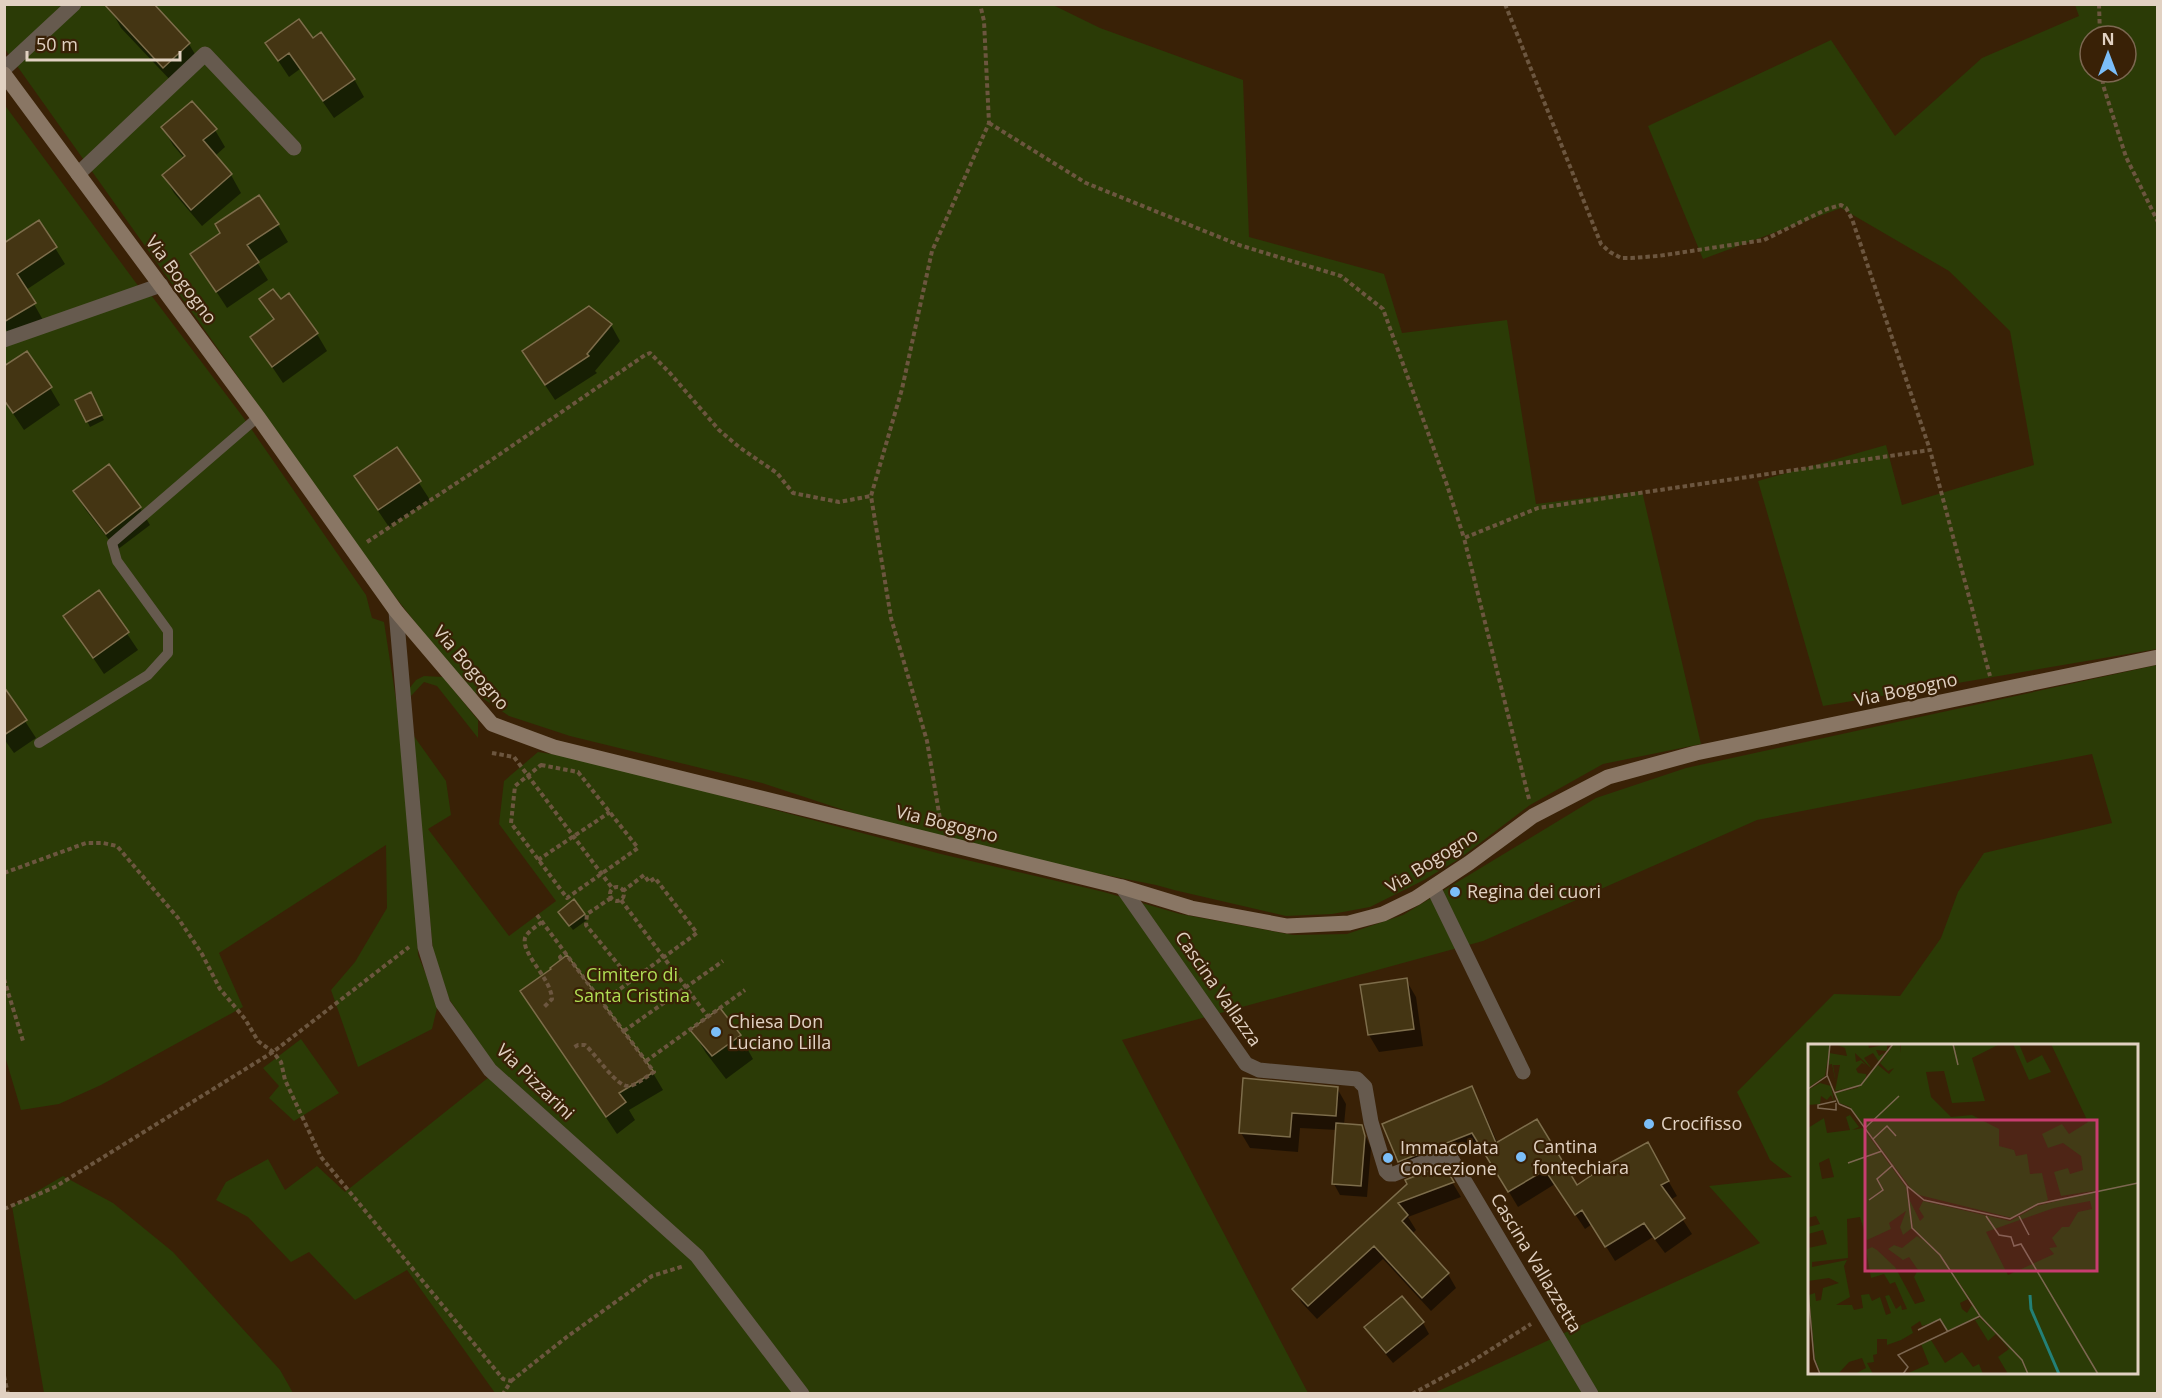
<svg xmlns="http://www.w3.org/2000/svg" width="2162" height="1398" viewBox="0 0 2162 1398" font-family="'Open Sans',sans-serif">
<style>
.green{fill:#2b3b06;fill-rule:evenodd}
.shadow{fill:#0007}
.building{fill:#443513;stroke:#7d6d4b;stroke-width:1.5}
.lines{fill:none;stroke-linecap:round;stroke-linejoin:round}
.path{stroke:#6c563f;stroke-width:4;stroke-dasharray:4.5 3;stroke-linecap:butt}
.lane{stroke:#665a4e;stroke-width:10}
.street{stroke:#665a4e;stroke-width:15}
.secondary{stroke:#897664;stroke-width:15}
.poi-dot{fill:#7bbef8;stroke:#392106;stroke-width:2}
.labels{text-anchor:middle;stroke-width:4.5;stroke-linejoin:round;paint-order:stroke}
.street-label{font-size:18px;fill:#e1d1c2;stroke:#392106}
.poi-label{font-size:18px;fill:#e1d1c2;stroke:#392106;text-anchor:start}
.park-label{font-size:18px;fill:#b0de54;stroke:#392106}
.inset-river{fill:none;stroke:#238077;stroke-width:3}
.inset-road{fill:none;stroke:#7c6751;stroke-width:1.5}
.view{fill:#c83d70;fill-opacity:0.15;stroke:#c83d70;stroke-width:3}
.inset-edge{fill:none;stroke:#e1d1c2;stroke-width:3}
</style>
<rect width="100%" height="100%" fill="#392106"/>
<path class="green" d="M4 5H1053L1100 28 1243 80 1249 237 1384 274 1402 333 1507 320 1536 504 1642 491 1701 744 1603 764 1530 805 1459 859 1424 880 1370 907 1332 914 1286 916 1174 890 1156 885 944 843 762 783 570 736 509 716 466 687 360 552 263 412 5 49Z
M2075 5H2157V649L1823 706 1758 481 1886 445 1902 505 2034 465 2010 331 1949 271 1841 208 1703 259 1648 126 1831 40 1895 136 1982 58 2079 16ZM2090 36H2126V72H2090Z
M4 104 139 287 4 335Z
M151 295 243 417 366 595 372 618 384 622 403 745 417 922 418 955 438 1004 432 1029 358 1067 331 990 355 962 387 908 386 845 219 953 243 1007 101 1085 59 1104 21 1110 4 1053V345Z
M2157 665V1393H1434L1760 1243 1709 1186 1792 1177 1770 1160 1737 1092 1834 994 1900 996 1941 938 1958 892 1984 853 2112 823 2092 754 1757 820 1483 941 1122 1040 1308 1393 806 1394 698 1253 492 1062 449 999 433 950 411 732 446 781 451 815 428 829 509 936 556 901 499 824 504 781 538 752 583 759 941 854 1104 892 1180 914 1293 935 1347 934 1403 915 1596 798 1686 768ZM1810 1046H2136V1372H1810Z
M424 676 443 677 478 720V738L437 686 424 682 411 696 408 690 416 680Z
M301 1039 339 1093 294 1121 269 1098 279 1086 263 1068Z
M489 1077 679 1244 796 1393H495L407 1270 355 1300 309 1252 291 1262 248 1217 216 1200 226 1182 268 1159 285 1190 317 1166 345 1192Z
M63 1176 113 1203 173 1252 280 1370 293 1393H44L12 1206Z"/>
<path class="shadow" d="M111 10 189 44 199 61 174 84 121 28Z
M312 40 354 79 364 97 334 118 300 69 289 77 267 44Z
M163 128 215 130 225 147 215 156 231 175 241 193 202 226 174 193 164 176 184 158 173 145Z
M39 222 65 264 26 290 43 320 12 339 4 326V245Z
M278 225 288 242 257 262 268 280 227 308 192 254Z
M288 295 317 334 327 351 283 383 252 337 274 321 261 300 280 301Z
M611 325 620 341 595 371 597 373 555 400 533 367Z
M50 388 60 405 24 430 4 400Z
M93 399 104 420 90 427 77 400Z
M397 449 430 500 389 527 366 493Z
M75 492 140 508 150 525 117 550 85 509Z
M99 592 138 650 104 674 65 616Z
M4 689 36 738 14 753 4 739Z
M574 901 587 920 573 930 563 917Z
M1406 980 1416 997 1423 1046 1379 1052 1369 1035 1362 986Z
M522 992 653 1073 663 1090 629 1110 635 1120 617 1134Z
M692 1030 740 1036 753 1059 726 1079 706 1053Z
M1337 1088 1346 1104 1344 1125 1361 1126 1371 1148 1367 1197 1340 1195 1334 1184 1337 1130 1300 1128 1298 1152 1250 1148 1241 1133Z
M1472 1088 1480 1103 1498 1144 1536 1121 1576 1187 1647 1144 1677 1196 1670 1200 1692 1234 1665 1253 1653 1237 1615 1261 1592 1224 1585 1229 1555 1184 1518 1207 1482 1147 1408 1176 1399 1161Z
M1443 1167 1461 1197 1408 1217 1416 1230 1412 1234 1448 1274 1456 1288 1431 1311 1383 1259 1317 1319 1302 1303 1294 1289 1409 1185Z
M1423 1323 1429 1334 1393 1363 1373 1339 1366 1328Z"/>
<path class="building" d="M104 4H154L190 43 163 68Z
M299 19 313 38 321 32 355 79 323 101 289 53 278 61 265 43Z
M192 101 217 129 203 140 232 174 191 210 162 175 185 156 161 127Z
M259 195 279 224 247 245 259 262 216 292 190 254 220 233 215 224Z
M39 220 57 247 17 274 36 303 4 322V243Z
M273 289 281 299 289 293 318 333 272 367 250 337 274 319 259 299Z
M589 306 612 324 587 354 589 356 545 385 522 351Z
M27 351 52 387 13 413 4 400V366Z
M91 392 102 415 86 422 75 400Z
M397 447 421 481 378 510 354 476Z
M109 464 141 507 106 534 73 491Z
M99 590 129 632 93 658 63 616Z
M4 687 27 720 4 735Z
M574 899 585 914 569 926 558 912Z
M567 955 654 1072 619 1093 626 1102 606 1117 520 991 551 969 550 968Z
M1407 978 1414 1029 1368 1035 1360 985Z
M720 1008 741 1035 712 1056 690 1030Z
M1243 1078 1338 1087 1336 1116 1292 1113 1290 1137 1239 1133Z
M1472 1086 1496 1143 1537 1119 1577 1185 1610 1163 1648 1142 1669 1181 1661 1185 1685 1218 1655 1239 1644 1223 1605 1247 1582 1210 1575 1215 1545 1170 1508 1192 1472 1133 1398 1162 1382 1124Z
M1336 1123 1362 1125 1365 1136 1361 1186 1332 1184Z
M1444 1165 1454 1182 1398 1203 1408 1215 1402 1221 1449 1273 1422 1298 1374 1246 1308 1306 1292 1289 1407 1184 1405 1180Z
M1402 1296 1424 1322 1386 1353 1364 1327Z"/>
<g class="lines">
<path class="path" d="M1505 4 1601 244 1610 252 1621 258H1631L1658 256 1764 240 1827 209 1841 205 1846 208 1852 219 1930 450
M2099 4 2100 36
M2102 72 2103 85 2126 157 2158 222
M989 123 1086 183 1239 245 1341 276 1383 309 1447 485 1464 538
M367 542 484 465 645 355 650 353 669 372 719 430 739 447 777 473 793 493 839 502 871 496
M492 753 514 757 613 889
M541 765 578 772 638 848 567 898 511 823 515 786Z
M1529 799 1464 538 1538 508 1930 450 1990 676
M941 825 927 741 891 618 871 496 902 389 932 251 989 123 984 21 980 4
M538 860 610 812
M4 873 86 843H103L117 846 178 918 202 954 220 989 245 1019 258 1041 273 1052 281 1062 285 1080 321 1157 503 1379 511 1381 503 1394
M610 894a7 7 0 1 1 14 0a7 7 0 1 1-14 0Z
M611 898 587 914 586 925 631 980
M621 900 708 1017
M537 915 654 1072C647 1076 637 1085 629 1086 617 1088 595 1053 585 1045H578L573 1048
M542 922C537 926 527 932 525 938 521 954 551 978 552 999L544 1007
M561 959 560 957 565 953
M4 979 23 1041
M602 1002 697 933 655 878 649 882 644 875 623 891
M624 1031 723 961
M646 1061 745 990
M4 1209 55 1187 273 1052 409 947
M4 1376 8 1394
M511 1381 568 1336 652 1276 684 1266
M1412 1394 1471 1362 1531 1324"/>
<path class="lane" d="M39 743 148 675 168 653V631L117 561 112 543 258 417"/>
<path class="street" d="M4 69 74 4
M78 174 205 54 294 148
M4 340 161 285
M396 611 425 947 443 1004 490 1070 697 1256 802 1394
M1122 887 1246 1064 1259 1070 1357 1079 1365 1087 1371 1122 1386 1171 1389 1174H1394L1448 1153 1591 1394
M1433 887 1523 1072"/>
<path class="secondary" d="M4 74 258 417 396 611 492 724 554 747 1122 887 1191 908 1287 926 1349 923 1383 914 1416 898 1469 863 1533 816 1608 777 1696 753 2158 657"/>
</g>
<g class="poi-dot">
<circle cx="1455" cy="892" r="6"/>
<circle cx="716" cy="1032" r="6"/>
<circle cx="1649" cy="1124" r="6"/>
<circle cx="1521" cy="1157" r="6"/>
<circle cx="1388" cy="1158" r="6"/>
</g>
<g class="labels">
<g class="street-label">
<text transform="translate(181 280) rotate(53)" y="6">Via Bogogno</text>
<text transform="translate(471 668) rotate(49)" y="6">Via Bogogno</text>
<text transform="translate(1906 690) rotate(-12)" y="6">Via Bogogno</text>
<text transform="translate(947 824) rotate(14)" y="6">Via Bogogno</text>
<text transform="translate(1432 861) rotate(-32)" y="6">Via Bogogno</text>
<text transform="translate(1218 989) rotate(55)" y="6">Cascina Vallazza</text>
<text transform="translate(535 1082) rotate(44)" y="6">Via Pizzarini</text>
<text transform="translate(1536 1263) rotate(59)" y="6">Cascina Vallazzetta</text>
</g>
<g class="poi-label">
<text x="1467" y="898">Regina dei cuori</text>
<text x="728" y="1028">Chiesa Don<tspan x="728" dy="21">Luciano Lilla</tspan></text>
<text x="1661" y="1130">Crocifisso</text>
<text x="1533" y="1153">Cantina<tspan x="1533" dy="21">fontechiara</tspan></text>
<text x="1400" y="1154">Immacolata<tspan x="1400" dy="21">Concezione</tspan></text>
</g>
<g class="park-label">
<text x="632" y="981">Cimitero di<tspan x="632" dy="21">Santa Cristina</tspan></text>
</g>
</g>
<g transform="translate(1808 1044)">
<rect width="330" height="330" fill="#392106"/>
<path d="M0 0H22L17 32 0 44ZM27 0H60L61 4 79 0V7L68 6 71 12 76 9 71 18 65 9 56 14 64 25 47 9 48 18 53 16 58 21 54 19 48 25 50 29 58 30V33L53 41 27 47 32 21H25L28 40 24 20 20 21 21 9 39 12 37 4ZM86 0H92L93 9V0H192L164 14 177 57 144 59 136 27 118 28 123 53 143 73 164 71 191 85V102L206 106 208 112 219 110 222 130 234 129 240 156 204 174 107 150 42 63 29 58 27 49 49 44 70 21 81 30 86 24 80 27 72 19ZM205 0H211L219 19 234 11 243 28 221 36ZM243 0H330V330H200L190 313 201 305 173 272 145 229 160 255 152 259 154 265 159 269 164 261 171 272 139 287 133 276 114 282 112 277 103 283 105 289 93 296 79 301V295H69V310L65 311 66 318 59 319 65 330H47L58 324 54 314 41 318 30 330H13L7 315 1 251 7 249 8 257 13 256 15 244 31 239 21 234 0 237V204L19 200 15 186 0 190V183L12 180 8 172 0 174V84L16 74 19 89 42 86 38 73 42 71 51 83 44 86 55 84 98 143 104 184 95 191 92 183 98 167 81 179 83 185 59 196 52 173 39 175 40 214 4 218V223L39 216 36 222 42 253 28 261H44L46 266 55 264 53 251 61 250 64 257 72 253 78 271 83 269 77 252 81 251 88 265 93 261 94 266 99 265 87 238 82 240 76 230 63 234 58 206 64 203 69 206 87 223 107 260 117 257 106 233 110 226 101 213 95 216 80 205 86 201 94 204 109 192 114 196 105 184 101 155 112 177 116 173 111 165 115 157 202 177 229 162 291 146 253 152 246 128 260 124 262 130 275 126 273 112 255 99 240 104 234 90 254 80 261 90 280 78ZM21 114 26 133 14 135 11 119ZM282 157 284 165 270 168 261 183H254L244 194 249 203 241 204 246 210 200 231 178 188 246 164ZM12 39 23 42 26 58 23 51 19 56 13 52 12 60 0 61V46ZM172 274 188 290 180 297 167 276ZM123 296 137 319 154 308 165 323 171 320 175 330H98L121 320 113 300Z" fill="#2b3b06" fill-rule="evenodd"/>
<path class="inset-river" d="M222 251 223 265 251 330"/>
<path class="inset-road" d="M22 0 19 31 31 60M145 0 150 21M0 45 19 32M26 49 53 41 85 0M28 57 10 61V64L28 66V59M31 60 43 65 99 142 116 156 202 175 230 160 330 139M57 84 91 52M65 95 79 82 88 92M40 119 74 107M99 142 104 184 132 211 172 272 214 316 220 330M61 156 75 146 69 135 85 121M178 172 191 191 203 193 206 202 213 200 290 330M211 172 221 191M0 247 6 315 12 330M110 286 132 275 140 288M95 330 100 323 90 311 172 272"/>
<path class="view" d="M57 76H289V227H57Z"/>
<rect width="330" height="330" class="inset-edge"/>
</g>
<rect width="2162" height="1398" fill="none" stroke="#e1d1c2" stroke-width="12"/>
<g transform="translate(2108 54)"><circle r="28" fill="#392106" stroke="#7c6751" stroke-width="1.5"/>
<path d="M0-4.5L10 22L0 15L-10 22Z" fill="#7bbef8"/>
<text y="-9" font-size="16" font-weight="bold" text-anchor="middle" fill="#e1d1c2">N</text>
</g>
<path d="M27 51v9h153v-9" fill="none" stroke="#e1d1c2" stroke-width="3"/>
<text x="36" y="51" font-size="18" fill="#e1d1c2" stroke="#392106" stroke-width="4.5" paint-order="stroke">50 m</text>
</svg>
